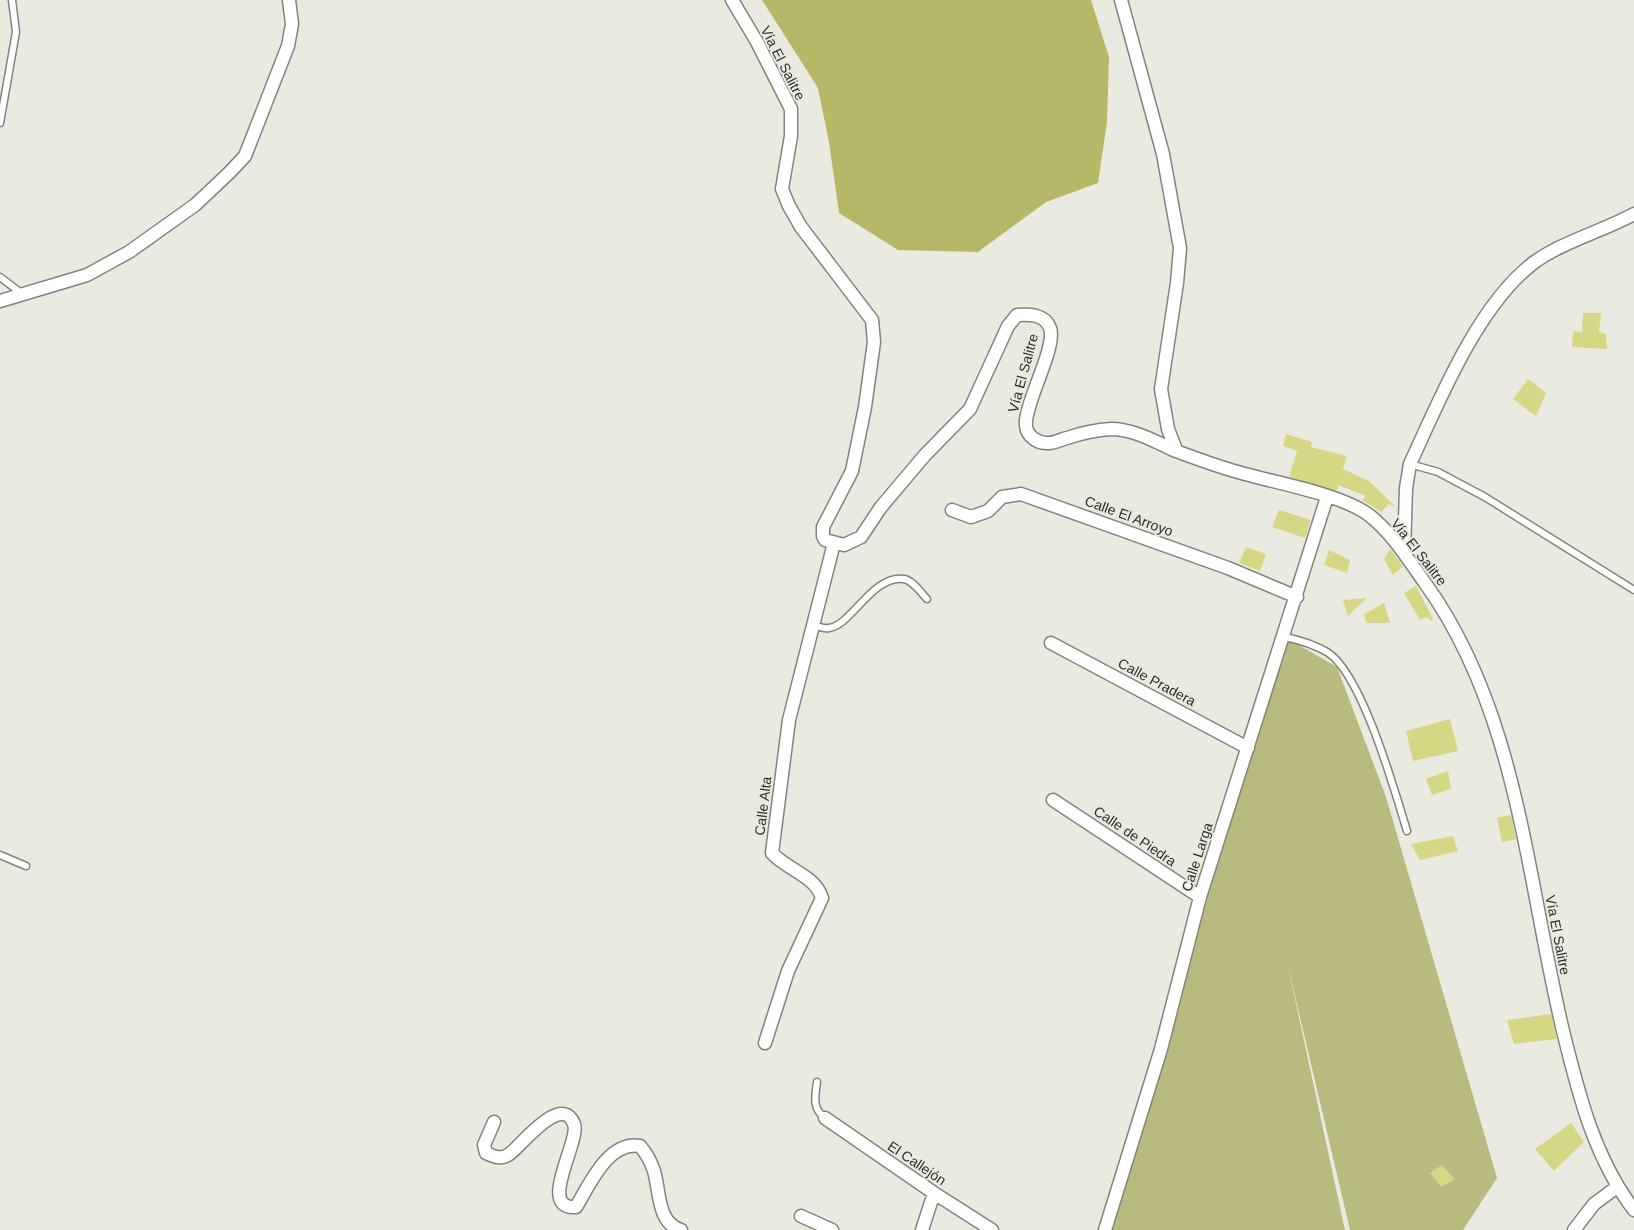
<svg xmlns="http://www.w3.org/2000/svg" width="1634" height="1230" viewBox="0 0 1634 1230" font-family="Arial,sans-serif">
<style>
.green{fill:#b9ba7f}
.forest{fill:#b6b767}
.building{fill:#d5d785}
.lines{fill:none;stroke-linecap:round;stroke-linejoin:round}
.lane-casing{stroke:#84847c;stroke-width:9}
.street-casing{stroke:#84847c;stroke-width:15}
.lane{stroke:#fff;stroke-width:6}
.street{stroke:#fff;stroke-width:12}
.labels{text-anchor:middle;stroke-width:4;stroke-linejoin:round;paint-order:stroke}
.street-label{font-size:14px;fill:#2e2e2a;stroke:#eaeae1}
</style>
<rect width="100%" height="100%" fill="#eaeae1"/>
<path class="green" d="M1285 637 1337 667 1386 797 1497 1178 1463 1230H1350L1287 962 1345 1230H1105Z"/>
<path class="forest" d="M762 0H1091L1109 57 1107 122 1098 183 1046 202 978 252 898 250 839 213 829 142 818 88Z"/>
<path class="building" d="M1583 313H1601L1599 332 1606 334 1607 349 1572 347 1573 331 1582 332Z
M1528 379 1546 393 1536 416 1513 399Z
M1286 434 1312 442 1311 447 1347 456 1343 469 1369 481 1396 507 1389 504 1381 512 1362 500 1366 496 1338 485 1337 491 1289 477 1297 451 1283 446Z
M1279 510 1311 520 1305 538 1272 527Z
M1246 547 1266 554 1260 571 1239 563Z
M1390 549 1403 566 1393 575 1384 559Z
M1329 550 1350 560 1347 573 1324 565Z
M1416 586 1433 619 1431 621 1427 617 1420 620 1404 593Z
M1367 598 1348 616 1343 600Z
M1384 603 1390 623H1366L1364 614Z
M1450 719 1458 751 1413 761 1406 731Z
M1448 771 1451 789 1432 795 1426 779Z
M1511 815 1516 839 1502 842 1497 818Z
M1453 836 1458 851 1420 860 1411 844Z
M1551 1014 1557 1039 1514 1044 1507 1020Z
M1571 1123 1584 1142 1554 1171 1535 1149Z
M1442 1165 1455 1179 1441 1187 1430 1173Z"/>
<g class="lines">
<defs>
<path id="lane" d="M0 123 16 32 12 0
M0 277 21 293
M1410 464 1438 472 1485 497 1634 590
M814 625C819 627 824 629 829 628 851 626 873 574 904 579 914 581 921 593 927 599
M1285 637C1299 640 1315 645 1327 652 1362 673 1395 792 1407 831
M0 855 26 866
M817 1082C815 1097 812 1108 825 1118"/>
<path id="street" d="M732 0 757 42 791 109V136L782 189 789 206 801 227 872 320 874 342 865 407 852 471 823 527V536L825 540 844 545 861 537 881 507 925 455 970 409 1008 326 1017 315C1029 314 1045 314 1050 328 1057 348 1023 406 1026 426 1027 437 1039 444 1049 443 1055 443 1062 439 1067 438 1082 433 1095 430 1111 429 1134 429 1156 442 1176 451 1200 460 1224 469 1249 475 1282 484 1342 495 1369 515 1392 533 1408 559 1425 583 1519 713 1527 884 1564 1035 1579 1096 1595 1159 1634 1210
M1121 0 1163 154 1180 248 1177 283 1161 389 1168 429 1176 450
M0 301 87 275 129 252 195 205 229 173 245 156 288 46 292 24 289 0
M952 510 971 517 988 511 1002 497 1021 494 1228 568 1297 597
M1404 553 1406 488 1410 464C1439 401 1477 307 1532 264 1559 243 1603 231 1634 214
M1051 643 1248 748
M1053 800 1200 897
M765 1043 788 971 822 898C815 875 787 870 772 853L789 720 834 543
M825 1118 934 1193 992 1230
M494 1122 484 1145 486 1153C493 1156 500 1160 508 1155 518 1150 561 1091 574 1124 581 1140 536 1210 576 1207 590 1184 608 1141 640 1146 647 1154 651 1162 654 1171 660 1191 657 1223 681 1230
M801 1216 832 1230
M922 1230 934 1193
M1105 1230 1161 1049 1200 897 1327 497
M1574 1230 1594 1204 1617 1187"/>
</defs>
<use href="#lane" class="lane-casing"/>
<use href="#street" class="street-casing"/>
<use href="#lane" class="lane"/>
<use href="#street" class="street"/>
</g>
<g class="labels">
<g class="street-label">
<text transform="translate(783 63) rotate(63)" y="5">Vía El Salitre</text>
<text transform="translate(1023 373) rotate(-75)" y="5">Vía El Salitre</text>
<text transform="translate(1129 516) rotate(20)" y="5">Calle El Arroyo</text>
<text transform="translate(1419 552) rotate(52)" y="5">Vía El Salitre</text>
<text transform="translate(1157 682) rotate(28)" y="5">Calle Pradera</text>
<text transform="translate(763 806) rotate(-83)" y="5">Calle Alta</text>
<text transform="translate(1135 836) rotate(34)" y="5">Calle de Piedra</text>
<text transform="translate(1197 857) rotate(-72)" y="5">Calle Larga</text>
<text transform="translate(1558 935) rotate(79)" y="5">Vía El Salitre</text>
<text transform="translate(917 1163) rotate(34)" y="5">El Callejón</text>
</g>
</g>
</svg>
